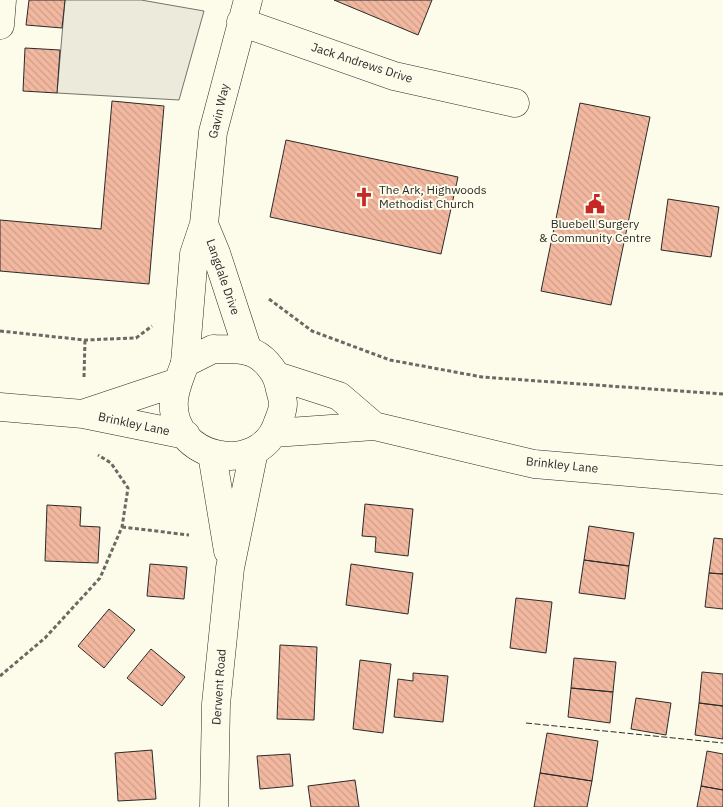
<svg xmlns="http://www.w3.org/2000/svg" width="723" height="807" viewBox="0 0 723 807" font-family="'IBM Plex Sans',sans-serif">
<style>
.parking{fill:#eceadb;stroke:#74746e}
.building{fill:url(#building-back-hatch);stroke:#2b2b2b}
.lines{fill:none;stroke-linecap:round;stroke-linejoin:round}
.street-casing{stroke:#2b2b2b;stroke-width:29}
.secondary-casing{stroke:#2b2b2b;stroke-width:29}
.path{stroke:#6a6964;stroke-width:3;stroke-dasharray:4 2.5;stroke-linecap:butt}
.street{stroke:#fdfbea;stroke-width:28}
.secondary{stroke:#fdfbea;stroke-width:28}
.fence{stroke:#2b2b2b;stroke-width:1;stroke-dasharray:6 2.5;stroke-linecap:butt}
.labels{text-anchor:middle;stroke-width:4;stroke-linejoin:round;paint-order:stroke}
.street-label{font-size:12px;fill:#2b2b2b;stroke:#fdfbea}
.poi-label{font-size:12px;fill:#2b2b2b;stroke:#fdfbea;text-anchor:start}
</style>
<defs>
<pattern id="building-back-hatch" width="6" height="6" patternUnits="userSpaceOnUse" patternTransform="scale(1.25)"><rect width="6" height="6" fill="#f2b8a0"/><path d="M-1 5l2 2M0 0l6 6M5-1l2 2" fill="none" stroke="#d09e8a"/></pattern>
</defs>
<rect width="100%" height="100%" fill="#fdfbea"/>
<path class="parking" d="M65 0H141L204 11 179 100 57 93Z"/>
<path class="building" d="M29 0H65L62 28 26 25Z
M334 0H432L418 35Z
M25 48 60 50 57 93 23 91Z
M112 101 164 106 149 284 0 271V220L101 229Z
M580 103 650 117 611 305 541 291Z
M286 140 458 177 441 254 270 217Z
M668 199 719 207 711 257 661 250Z
M365 504 413 509 408 556 375 552 376 537 362 536Z
M47 505 81 507 80 526 100 527 98 563 45 561Z
M589 526 634 533 629 566 584 560Z
M714 538 723 539V574L709 573Z
M584 560 629 566 625 599 579 593Z
M150 564 187 567 184 599 147 596Z
M351 564 413 573 408 614 346 605Z
M709 573 723 574V609L705 607Z
M516 598 552 602 546 653 510 648Z
M109 609 135 630 104 668 78 646Z
M280 645 317 647 314 720 277 719Z
M151 649 185 677 162 706 127 678Z
M574 658 616 662 613 692 571 688Z
M360 660 391 664 383 733 353 729Z
M702 672 723 674V706L699 703Z
M413 673 448 676 443 722 394 717 398 679 413 681Z
M571 688 613 692 610 723 568 717Z
M636 698 671 703 666 735 631 729Z
M699 703 723 706V739L695 735Z
M547 733 598 741 592 781 540 773Z
M152 750 156 799 118 801 115 753Z
M707 751 723 754V790L701 786Z
M290 754 293 786 260 789 257 756Z
M540 773 592 781 587 807H534Z
M355 780 359 807H311L308 786Z
M701 786 723 790V807H697Z"/>
<g class="lines">
<defs>
<path id="street" d="M241 22 394 76 515 103
M0 25 2 0
M204 224 216 253 248 351
M185 363 194 254 204 224 213 132 248 0
M212 454 228 551
M214 807 216 704 230 568 254 451"/>
<path id="secondary" d="M213 349C223 350 236 348 247 351 262 354 276 371 279 385 280 391 283 398 283 404 283 410 280 417 278 422 260 479 169 459 174 400 175 387 181 375 185 363Z
M277 376 339 396 374 426
M0 407 83 414 186 435
M85 413 178 382
M274 433 374 426 534 464 723 480"/>
</defs>
<use href="#street" class="street-casing"/>
<use href="#secondary" class="secondary-casing"/>
<path class="path" d="M269 299 312 331 390 360 482 377 723 394
M0 331 85 340 136 338 152 326
M84 377 85 340
M122 527 189 535
M0 676 45 638 100 578 122 527 128 488 111 463 98 455"/>
<use href="#street" class="street"/>
<use href="#secondary" class="secondary"/>
<path class="fence" d="M526 723 723 743"/>
</g>
<defs>
<symbol id="church-bare" viewBox="-9 -9 18 18"><path d="M-1.2-6h2.4v3.5h3.3v2.4h-3.3V6h-2.4V-.1h-3.3v-2.4h3.3Z" fill="#c62828" stroke="#fdfbea" stroke-width="2.5" paint-order="stroke"/></symbol>
<symbol id="civic-bare" viewBox="-9 -9 18 18"><path d="M-.6-6.5H3V-4.5H.6V-3L4-1V1h2V6H-6V1h2V-1L-.6-3ZM-1.2 2.5V6h2.4V2.5Z" fill="#c62828" stroke="#fdfbea" stroke-width="2.5" paint-order="stroke"/></symbol>
</defs>
<g fill-rule="evenodd">
<use href="#church-bare" x="350" y="183" width="28" height="28"/>
<use href="#civic-bare" x="581" y="190" width="28" height="28"/>
</g>
<g class="labels">
<g class="street-label">
<text transform="translate(362 63) rotate(18)" y="4">Jack Andrews Drive</text>
<text transform="translate(219 111) rotate(-77)" y="4">Gavin Way</text>
<text transform="translate(223 277) rotate(71)" y="4">Langdale Drive</text>
<text transform="translate(134 424) rotate(12)" y="4">Brinkley Lane</text>
<text transform="translate(562 465) rotate(6)" y="4">Brinkley Lane</text>
<text transform="translate(219 687) rotate(-86)" y="4">Derwent Road</text>
</g>
<g class="poi-label">
<text x="379" y="194">The Ark, Highwoods<tspan x="379" dy="14">Methodist Church</tspan></text>
<text x="595" y="228" text-anchor="middle">Bluebell Surgery<tspan x="595" dy="14">&amp; Community Centre</tspan></text>
</g>
</g>
</svg>
